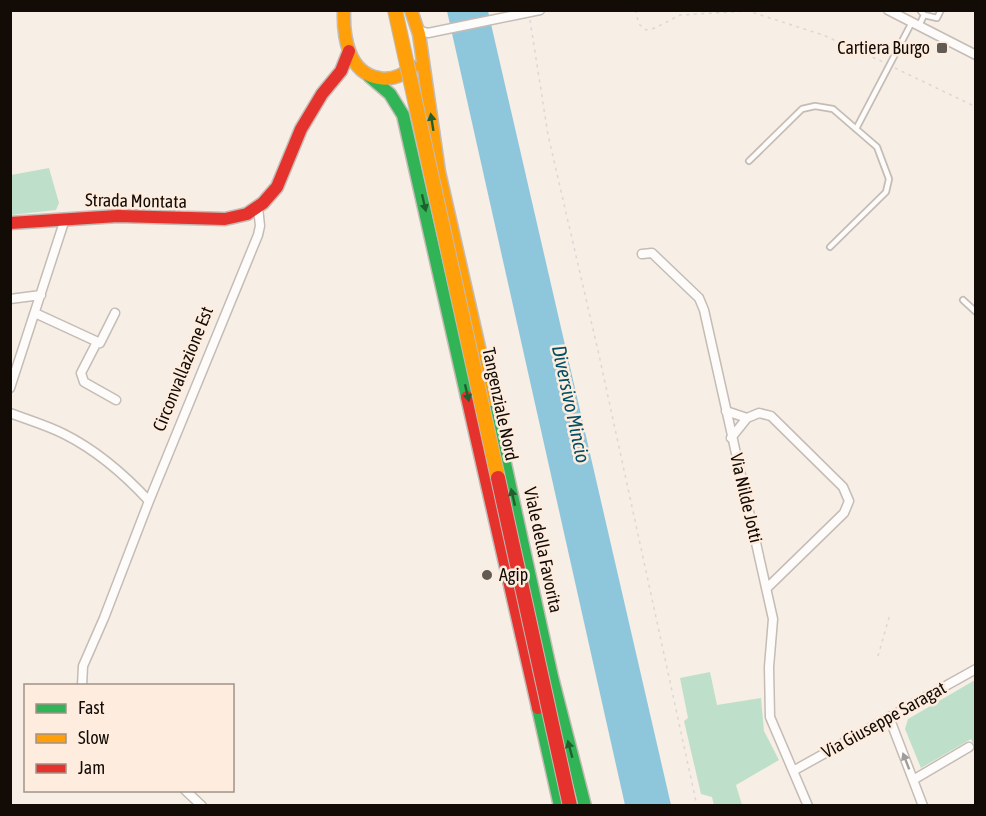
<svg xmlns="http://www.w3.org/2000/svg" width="986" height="816" viewBox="0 0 986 816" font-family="'Asap Condensed',sans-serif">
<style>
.green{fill:#bee0ca}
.water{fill:#8ec6db}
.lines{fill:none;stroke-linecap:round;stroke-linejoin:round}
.lane-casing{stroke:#c4bcb5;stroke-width:8}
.street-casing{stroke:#c4bcb5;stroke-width:11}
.fast-casing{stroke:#c4bcb5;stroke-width:15}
.slow-casing{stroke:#c4bcb5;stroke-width:15}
.jam-casing{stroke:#c4bcb5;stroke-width:15}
.path{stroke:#dbd8d5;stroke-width:1.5;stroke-dasharray:3 4.5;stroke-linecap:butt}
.lane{stroke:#fefcfb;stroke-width:4.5}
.street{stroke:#fefcfb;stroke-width:8}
.fast{stroke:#30b455;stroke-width:12}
.slow{stroke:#ff9f0a;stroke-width:12}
.jam{stroke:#e5322d;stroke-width:12}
.slow-bridge-casing{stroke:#c4bcb5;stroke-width:16;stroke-linecap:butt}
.jam-bridge-casing{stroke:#c4bcb5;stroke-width:16;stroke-linecap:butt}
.slow-bridge{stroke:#ff9f0a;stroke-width:14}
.jam-bridge{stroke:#e5322d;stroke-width:14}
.oneway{fill:#21602e}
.oneway2{fill:#a09c99}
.poi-dot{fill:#625a54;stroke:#feedde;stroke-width:2}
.labels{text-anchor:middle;stroke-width:5;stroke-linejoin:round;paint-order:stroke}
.poi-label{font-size:18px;fill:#120b06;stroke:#feedde;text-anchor:end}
.street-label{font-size:18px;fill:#120b06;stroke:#feedde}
.water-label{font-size:20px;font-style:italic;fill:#034f66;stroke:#feedde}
</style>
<rect width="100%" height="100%" fill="#f7eee5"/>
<path class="green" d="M49 168 59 203 56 210 11 215V175Z
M710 672 717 705 761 698 764 731 779 760 736 785 742 805H714L712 797 701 794 684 721 688 718 680 678Z
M975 680V747L971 739 921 768 905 729 908 719Z"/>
<path class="water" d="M447 11H488L671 805H625Z"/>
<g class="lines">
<defs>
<path id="lane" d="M924 15 937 18 941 10
M919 26 924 15 920 10
M856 129 912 22
M749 161 802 109 815 106 833 109 877 147 889 179 886 192 830 247
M963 300 976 312"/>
<path id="street" d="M888 10 976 55
M418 30 428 33 540 10
M642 254 652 253 699 298 704 310 773 619 769 667 770 717 808 806
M10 299 41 295
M35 313 100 343 115 313
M97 342 81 373 84 382 116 400
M10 388 65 219
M726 411 747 418 759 413 771 416 843 487 849 501 844 513 767 588
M10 413C28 420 46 425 64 434 96 450 125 475 149 501
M731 438 747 418
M82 686 83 666 104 618 149 501 258 235 260 226 258 207
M889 717 923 806
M793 771 976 669
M913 780 969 747
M185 790 202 806"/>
<path id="fast" d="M369 76 390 94 403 115 467 397
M491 400 552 677 585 806
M538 708 560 806"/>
<path id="slow" d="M344 10C343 36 348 73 379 78 392 81 403 75 413 67
M411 10 419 34 439 172 491 400"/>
<path id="jam" d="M10 223 118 216 225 219 247 214 263 203 277 187 301 129 322 94 341 71 349 51
M467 397 538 708"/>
</defs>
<use href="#lane" class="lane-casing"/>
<use href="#street" class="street-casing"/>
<use href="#fast" class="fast-casing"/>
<use href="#slow" class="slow-casing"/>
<use href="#jam" class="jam-casing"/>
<path class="path" d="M635 10 639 24 646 30 655 28 680 15 748 11 823 35 883 62
M530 20 548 135 599 355 697 806
M895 68 976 107
M878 656 890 614"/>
<use href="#lane" class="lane"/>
<use href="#street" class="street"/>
<use href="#fast" class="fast"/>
<use href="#slow" class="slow"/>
<use href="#jam" class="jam"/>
<defs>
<path id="slow-bridge" d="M395 10 498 478"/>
<path id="jam-bridge" d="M498 478 570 806"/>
</defs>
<use href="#slow-bridge" class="slow-bridge-casing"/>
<use href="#jam-bridge" class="jam-bridge-casing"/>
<use href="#slow-bridge" class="slow-bridge"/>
<use href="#jam-bridge" class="jam-bridge"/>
</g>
<defs><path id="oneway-solid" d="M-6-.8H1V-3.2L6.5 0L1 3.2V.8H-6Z" transform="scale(1.5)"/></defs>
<g class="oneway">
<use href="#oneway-solid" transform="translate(432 122) rotate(-99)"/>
<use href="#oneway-solid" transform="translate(424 203) rotate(77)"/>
<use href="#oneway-solid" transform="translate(467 393) rotate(77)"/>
<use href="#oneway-solid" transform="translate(513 497) rotate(-103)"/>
<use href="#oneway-solid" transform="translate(570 749) rotate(-105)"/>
</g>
<use class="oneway2" href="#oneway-solid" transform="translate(906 761) rotate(-111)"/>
<g class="poi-dot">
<rect x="936" y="42" width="12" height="12" rx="3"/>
<circle cx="487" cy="575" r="6"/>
</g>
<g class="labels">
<g class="poi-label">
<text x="930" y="54">Cartiera Burgo</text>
<text x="499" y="581" text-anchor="start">Agip</text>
</g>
<g class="street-label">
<text transform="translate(136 201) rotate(1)" y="6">Strada Montata</text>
<text transform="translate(183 369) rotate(-68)" y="6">Circonvallazione Est</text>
<text transform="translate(500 404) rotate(78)" y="6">Tangenziale Nord</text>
<text transform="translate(746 498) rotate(77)" y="6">Via Nilde Jotti</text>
<text transform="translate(543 550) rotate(78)" y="6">Viale della Favorita</text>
<text transform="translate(884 720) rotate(-29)" y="6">Via Giuseppe Saragat</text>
</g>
<g class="water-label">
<text transform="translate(571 404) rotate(78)" y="7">Diversivo Mincio</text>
</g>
</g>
<rect width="986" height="816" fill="none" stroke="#120b06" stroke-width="24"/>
<rect x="24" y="684" width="210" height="108" fill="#feedde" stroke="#a09388" stroke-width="1.5"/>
<rect x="36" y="704" width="30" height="9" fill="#30b455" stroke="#a09388" stroke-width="1.5"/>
<text x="78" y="714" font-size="18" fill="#120b06">Fast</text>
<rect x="36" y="734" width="30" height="9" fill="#ff9f0a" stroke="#a09388" stroke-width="1.5"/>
<text x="78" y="744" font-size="18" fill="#120b06">Slow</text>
<rect x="36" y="764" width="30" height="9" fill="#e5322d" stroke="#a09388" stroke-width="1.5"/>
<text x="78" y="774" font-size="18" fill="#120b06">Jam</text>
</svg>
